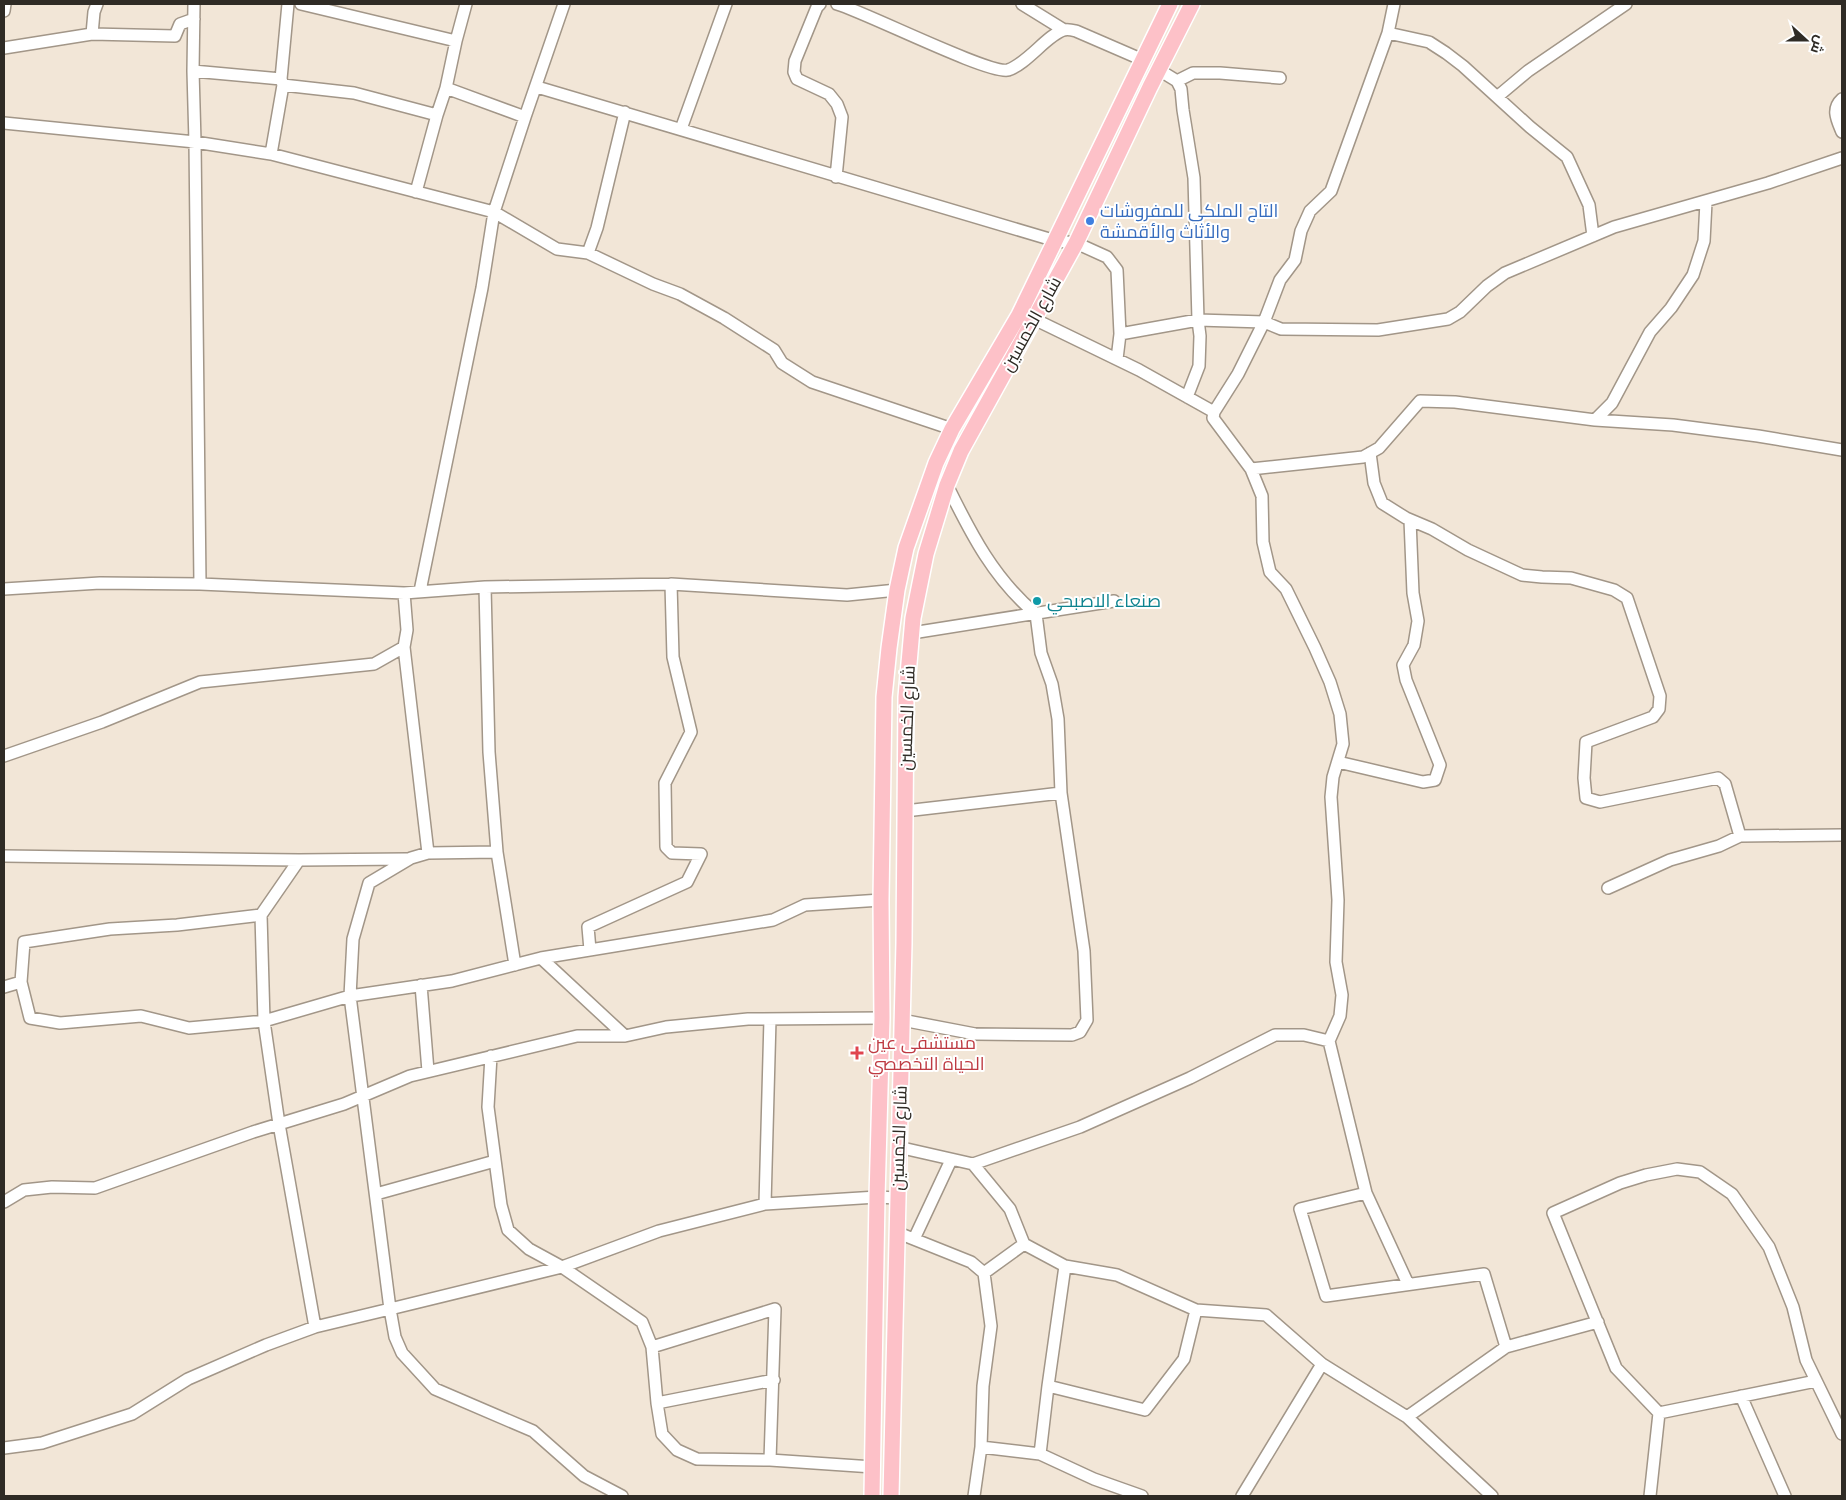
<svg xmlns="http://www.w3.org/2000/svg" width="1846" height="1500" viewBox="0 0 1846 1500" font-family="'Fira Sans Condensed',Cairo,sans-serif">
<style>
.lines{fill:none;stroke-linecap:round;stroke-linejoin:round}
.minor-casing{stroke:#a29688;stroke-width:14}
.major-casing{stroke:#fff;stroke-width:18}
.minor{stroke:#fff;stroke-width:11}
.major{stroke:#fdc1c8;stroke-width:15}
.shop-dot{fill:#3f7fe0;stroke:#fff;stroke-width:2}
.culture-dot{fill:#0f9aa8;stroke:#fff;stroke-width:2}
.health-dot{fill:#e0444e;stroke:#fff;stroke-width:2}
.labels{text-anchor:middle;stroke-width:4;stroke-linejoin:round;paint-order:stroke}
.shop-label{font-size:18px;fill:#366cbe;stroke:#fff;text-anchor:start}
.street-label{font-size:18px;fill:#2f2b25;stroke:#fff}
.culture-label{font-size:18px;fill:#0d838f;stroke:#fff;text-anchor:start}
.health-label{font-size:18px;fill:#be3a42;stroke:#fff;text-anchor:start}
</style>
<rect width="100%" height="100%" fill="#f2e6d7"/>
<g class="lines">
<defs>
<path id="minor" d="M194 4 193 71 195 142 200 584
M288 4 281 79 283 85 354 93 437 115 446 88 456 41 301 4
M820 4 817 7 795 61 794 72 797 79 829 94 837 104 842 117 836 177
M837 4C865 12 990 75 1008 70 1027 64 1048 34 1064 30 1067 29 1072 30 1076 31L1143 60
M1022 4 1064 30
M4 11 5 4
M1388 33 1429 42 1446 53 1463 66 1530 127 1567 157 1589 205 1593 236
M92 34 94 12 97 4
M456 41 466 4
M4 48 92 34 175 36 180 24 194 19
M1159 70 1177 81 1181 89 1183 110 1194 178 1198 320 1200 336 1199 366 1187 397
M193 71 281 79
M1177 81 1193 73H1220L1280 78
M537 87 1056 241 1076 243 1107 257 1117 270 1120 334 1117 359
M446 88 525 117 564 4
M1497 97 1528 71 1626 4
M1842 99C1831 109 1837 120 1842 132
M625 112 597 228 588 253 653 284 680 294 724 318 774 350 782 363 812 382 952 429
M4 123 195 142 271 154 494 212 525 117
M681 129 726 4
M271 154 283 85
M416 192 437 115
M1034 319 1139 370 1214 412
M1120 334 1198 320 1264 322 1281 329 1378 330 1448 319 1460 312 1487 286 1505 273 1614 227 1768 183 1842 158
M1595 420 1673 425 1758 436 1842 450
M1370 453 1374 483 1382 503 1406 518 1432 529 1468 550 1522 575 1542 577 1571 578 1614 590 1627 598 1660 696 1659 709 1653 717 1586 742 1584 778 1586 798 1600 802 1718 778 1725 784 1740 836
M1251 469 1363 457 1379 448 1420 401 1455 402 1595 420 1612 403 1650 332 1671 308 1693 275 1704 241 1706 202
M485 587 671 584
M4 589 100 583 200 584 404 593 407 630 404 647 374 664 200 682 102 722 4 756
M420 591 482 288 494 212 557 249 588 253
M404 593 485 587 489 752 497 852 428 853 411 858 369 883 353 939 350 996 452 981 541 958 625 1036
M912 633 1114 601
M404 647 428 853
M1338 762 1423 782 1435 780 1440 765 1406 680 1403 665 1414 645 1418 621 1413 593 1410 520
M905 811 1061 793
M497 852 515 965
M4 856 299 860 407 859
M1608 888 1670 860 1719 846 1740 836 1842 835
M590 950 588 927 687 882 701 854 672 853 666 847 665 783 691 732 673 657 671 584 847 595 897 590
M541 958 773 920 805 905 881 900
M21 982 24 942 110 929 177 925 261 915 299 860
M421 985 428 1071
M4 987 21 982 30 1018 60 1023 141 1016 189 1028 264 1021 279 1124 315 1327
M902 1020 975 1034 1072 1035 1080 1032 1087 1020 1084 951 1061 793 1058 719 1052 684 1041 653 1036 614C994 579 971 534 947 485
M1329 1041 1340 1016 1342 995 1336 962 1338 900 1331 797 1333 777 1343 744 1340 714 1330 682 1315 648 1286 589 1270 572 1263 542 1262 496 1251 469 1213 418 1214 412 1238 374 1264 322 1280 280 1295 260 1301 231 1310 211 1331 191 1388 33 1394 4
M491 1056 488 1107 501 1205 508 1230 529 1249 562 1267 642 1322 652 1347 657 1403 662 1434 677 1450 697 1459 770 1460 873 1467
M898 1147 973 1164 1010 1209 1024 1244 1065 1266 1117 1275 1196 1310 1184 1359 1145 1410 1048 1386 1065 1266
M973 1164 1080 1127 1190 1078 1275 1035H1304L1329 1041 1366 1193
M376 1194 495 1161
M4 1202 24 1190 52 1187 95 1188 253 1132 344 1104 410 1076 577 1036H625L666 1027 748 1019 882 1018
M765 1204 770 1019
M896 1232 971 1262 984 1273 991 1326 983 1386 981 1447 974 1496
M914 1239 951 1160
M984 1273 1024 1244
M1408 1284 1366 1193 1300 1209 1326 1296 1484 1274 1506 1347
M1196 1310 1266 1315 1322 1364 1407 1417
M652 1347 775 1309 770 1460
M1816 1381 1659 1413 1616 1368 1553 1213 1620 1183 1646 1175 1677 1169 1700 1172 1732 1194 1769 1247 1793 1307 1806 1360 1842 1434
M1741 1396 1785 1496
M657 1403 774 1380
M981 1447 1040 1454 1094 1479 1142 1496
M4 1448 42 1443 132 1414 188 1379 266 1345 315 1327 390 1309 350 996 264 1021 261 915
M1040 1454 1048 1386
M622 1496 584 1476 533 1431 435 1389 402 1353 395 1337 390 1309 562 1267 659 1231 765 1204 877 1197 897 1198
M1242 1496 1322 1364
M1492 1496 1407 1417 1506 1347 1598 1322
M1650 1496 1659 1413"/>
<path id="major" d="M872 1496 877 1197 882 1018 881 900 884 697 889 648 897 590 906 548 936 463 952 429 1019 315 1170 4
M891 1496 904 943 906 697 913 618 926 554 947 485 961 451 1076 243 1150 87 1192 4"/>
</defs>
<use href="#minor" class="minor-casing"/>
<use href="#major" class="major-casing"/>
<use href="#minor" class="minor"/>
<use href="#major" class="major"/>
</g>
<circle class="shop-dot" cx="1090" cy="221" r="5"/>
<circle class="culture-dot" cx="1037" cy="601" r="5"/>
<path class="health-dot" d="M854.5 1045.5h5v5h5v5h-5v5h-5v-5h-5v-5h5z"/>
<g class="labels">
<g class="shop-label">
<text x="1100" y="217">التاج الملكي للمفروشات<tspan x="1100" dy="21">والأثاث والأقمشة</tspan></text>
</g>
<g class="street-label">
<text transform="translate(1031 324) rotate(-61)" y="6">شارع الخمسين</text>
<text transform="translate(907 718) rotate(-88)" y="6">شارع الخمسين</text>
<text transform="translate(899 1138) rotate(-88)" y="6">شارع الخمسين</text>
</g>
<g class="culture-label">
<text x="1047" y="607">صنعاء الاصبحي</text>
</g>
<g class="health-label">
<text x="868" y="1049">مستشفى عين<tspan x="868" dy="21">الحياة التخصصي</tspan></text>
</g>
</g>
<rect width="1846" height="1500" fill="none" stroke="#2f2b25" stroke-width="10"/>
<g transform="translate(1806 40) rotate(111)" stroke="#ffffff" stroke-width="4" paint-order="stroke">
<path d="M0-4L9 19L0 12L-9 19Z" fill="#2f2b25"/>
<text y="-8" font-size="14" font-weight="bold" text-anchor="middle" fill="#2f2b25">ش</text>
</g>
</svg>
